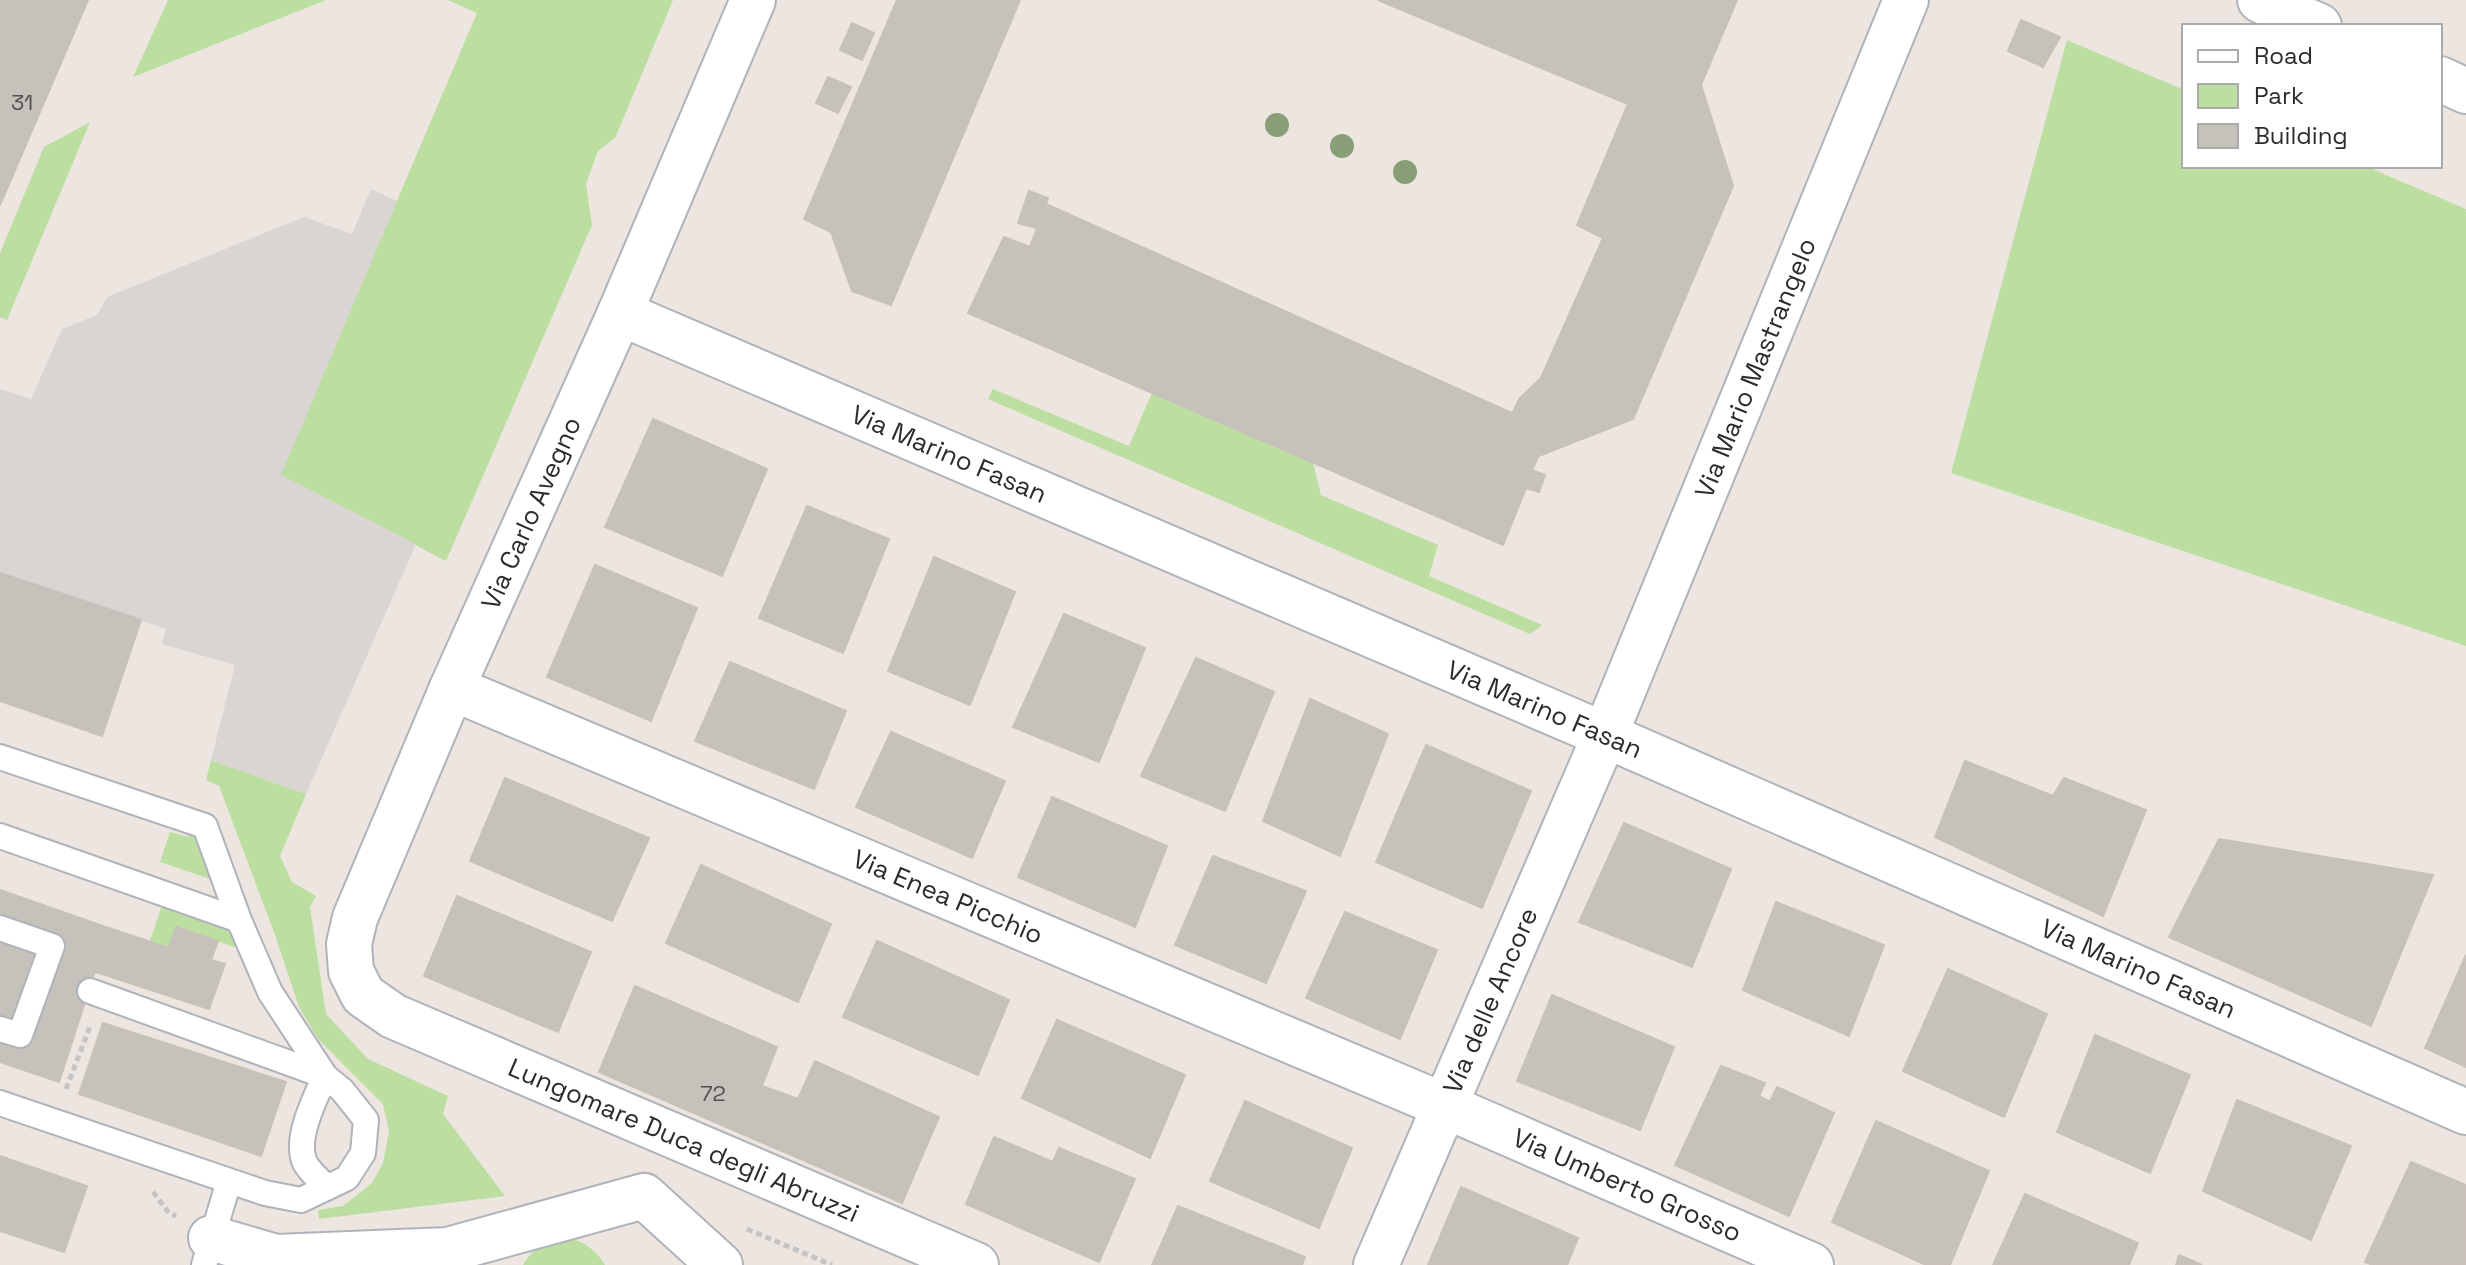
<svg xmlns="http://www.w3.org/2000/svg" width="2466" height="1265" viewBox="0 0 2466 1265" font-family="'Space Grotesk',sans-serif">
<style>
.green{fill:#bddea1}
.plaza{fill:#d9d5d2}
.building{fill:#c5c1bb;stroke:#c8c1b9;stroke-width:2}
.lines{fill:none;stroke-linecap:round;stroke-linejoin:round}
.lane-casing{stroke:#b0b3bb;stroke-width:28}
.street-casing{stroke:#b0b3bb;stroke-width:48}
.secondary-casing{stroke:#b0b3bb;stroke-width:48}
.path{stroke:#c4c4c4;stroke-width:5;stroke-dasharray:6 4;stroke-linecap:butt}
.lane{stroke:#fff;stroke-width:24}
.street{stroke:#fff;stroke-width:44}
.secondary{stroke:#fff;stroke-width:44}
.tree{fill:#889e77}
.labels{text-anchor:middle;stroke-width:6;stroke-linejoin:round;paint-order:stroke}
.number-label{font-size:22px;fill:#525150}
.street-label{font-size:26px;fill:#2c2c2c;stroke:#fff}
</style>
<rect width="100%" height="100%" fill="#ece5e0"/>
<path class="green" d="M168 0H326L133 77Z
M448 0H673L615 138 598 151 586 184 592 225 446 561 280 475 477 13Z
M2067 40 2184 90V166H2365L2466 209V646L1951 473Z
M90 122 7 320 0 317V253L44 147Z
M993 389 1129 446 1152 393 1313 463 1321 495 1438 545 1429 576 1542 625 1530 634 988 399Z
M211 760 306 794 280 856 292 882 316 896 310 907 326 1014 368 1059 448 1096 443 1114 505 1196 319 1219 318 1210 343 1206 372 1183 383 1163 389 1131 383 1104 318 1039 299 1007 275 935 219 786 206 780Z
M170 832 188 837 190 833H194L210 879 160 862Z
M162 905 230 929 237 948 177 927 169 948 150 941Z
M568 1238C585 1242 596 1250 605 1265H523C536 1244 545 1244 568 1238Z"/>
<path class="plaza" d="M371 189 397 201 281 475 416 544 306 794 211 760 235 665 162 644 166 629 0 573V389L31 399 62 329 97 315 107 297 304 217 352 234Z"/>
<path class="building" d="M0 0H88L0 205Z
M897 0H1020L891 305 852 291 831 232 804 219Z
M1378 0H1737L1683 127Z
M2021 20 2060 37 2043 67 2008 51Z
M852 23 874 33 862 60 840 50Z
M828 77 851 87 838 113 816 103Z
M1701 85 1733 186 1633 419 1539 456 1550 430 1513 412 1519 399 1541 378 1603 238 1577 225 1628 104 1683 127Z
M1029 191 1048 198 1036 228 1018 223Z
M1046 204 1550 430 1532 470 1545 475 1539 492 1526 488 1503 545 968 313 1004 237 1030 247Z
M653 419 767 469 722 576 605 527Z
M807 506 889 539 843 653 759 618Z
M934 557 1015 592 970 705 888 671Z
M595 565 697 608 651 721 547 677Z
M0 573 141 620 102 736 0 701Z
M1064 614 1145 648 1099 762 1013 727Z
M1196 658 1274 692 1225 811 1141 776Z
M730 662 846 711 814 789 695 741Z
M1310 699 1388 734 1340 856 1263 821Z
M891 732 1005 781 972 858 856 807Z
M1426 745 1531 791 1482 908 1376 862Z
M1965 761 2053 796 2064 778 2146 810 2103 916 1935 837Z
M505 778 649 838 612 921 470 861Z
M1052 797 1167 846 1135 927 1018 877Z
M1624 823 1731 869 1692 967 1579 922Z
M2219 839 2433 875 2371 1026 2169 937Z
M1213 856 1306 891 1266 983 1175 945Z
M701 865 831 924 798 1002 666 943Z
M0 890 109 928 59 1082 0 1062Z
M457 896 591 952 558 1032 424 976Z
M1776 902 1884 945 1849 1036 1743 990Z
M1345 912 1437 950 1400 1039 1306 998Z
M176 927 218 941 211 960 225 964 209 1009 96 972 109 928 169 948Z
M877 941 1009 1000 978 1075 843 1017Z
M2466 955V1067L2425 1048Z
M1948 969 2047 1014 2004 1117 1903 1071Z
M635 986 777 1047 762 1086 798 1099 815 1061 939 1117 902 1203 599 1072Z
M1552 995 1674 1047 1640 1130 1517 1081Z
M1057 1020 1185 1075 1150 1158 1022 1098Z
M103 1023 286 1082 261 1156 79 1094Z
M2095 1035 2190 1075 2150 1173 2057 1132Z
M1721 1066 1765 1083 1759 1096 1770 1102 1777 1087 1834 1113 1789 1216 1675 1165Z
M2237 1100 2351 1146 2311 1240 2203 1191Z
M1245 1101 1352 1148 1319 1228 1210 1181Z
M1876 1121 1989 1171 1950 1265H1926L1832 1222Z
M994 1137 1053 1162 1059 1148 1135 1179 1099 1262 966 1204Z
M0 1156 87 1186 64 1252 0 1231Z
M2411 1162 2466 1185V1265H2373L2365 1262Z
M1461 1187 1578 1238 1567 1265H1428Z
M2025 1194 2138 1243 2129 1265H1993Z
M1178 1206 1305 1257 1302 1265H1152Z
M2179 1255 2202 1265H2176Z"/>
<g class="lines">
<defs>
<path id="lane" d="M0 757 205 826 239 920 270 992 325 1076 90 991
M0 836 239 920
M0 928 52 946 20 1035 0 1029
M0 1103 265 1193 301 1200 347 1178 363 1153 366 1120 342 1090 325 1076C315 1099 294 1139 305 1163 310 1172 320 1180 327 1188
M204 1265 229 1181"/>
<g id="street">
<path d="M2260 0 2319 26"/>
<path d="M2440 79 2466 91"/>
<path id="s1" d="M620 313 1605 735 2466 1112"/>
<path id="s2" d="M452 688 1443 1105 1811 1265"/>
<path d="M211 1238 276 1257 448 1250 644 1196 720 1265"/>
<path id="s3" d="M1376 1265 1605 735 1906 0"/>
</g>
<g id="secondary">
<path id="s4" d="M753 0 620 313 452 688 355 918 349 944 351 971 363 995 393 1016 976 1265"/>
</g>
</defs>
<use href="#lane" class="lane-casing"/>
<use href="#street" class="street-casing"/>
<use href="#secondary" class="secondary-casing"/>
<path class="path" d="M66 1089 91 1024
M153 1192 169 1213 176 1216
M747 1229 832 1265"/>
<use href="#lane" class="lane"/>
<use href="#street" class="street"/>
<use href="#secondary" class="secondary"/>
</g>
<g class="tree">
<circle cx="1277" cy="125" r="12"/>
<circle cx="1342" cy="146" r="12"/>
<circle cx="1405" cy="172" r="12"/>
</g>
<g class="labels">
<g class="number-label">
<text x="22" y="110">31</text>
<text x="713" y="1101">72</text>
</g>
<g class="street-label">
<text dy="9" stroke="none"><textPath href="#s3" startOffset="974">Via Mario Mastrangelo</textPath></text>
<text dy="9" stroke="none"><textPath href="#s1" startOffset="358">Via Marino Fasan</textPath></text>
<text transform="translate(531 513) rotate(-66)" y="9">Via Carlo Avegno</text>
<text dy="9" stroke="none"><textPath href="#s1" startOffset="1006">Via Marino Fasan</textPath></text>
<text dy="9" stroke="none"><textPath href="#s2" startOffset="538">Via Enea Picchio</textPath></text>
<text dy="9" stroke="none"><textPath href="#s1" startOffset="1654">Via Marino Fasan</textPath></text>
<text dy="9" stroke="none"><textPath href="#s3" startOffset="288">Via delle Ancore</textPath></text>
<text dy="9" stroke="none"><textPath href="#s4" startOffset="1434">Lungomare Duca degli Abruzzi</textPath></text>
<text dy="9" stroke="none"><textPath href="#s2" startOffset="1276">Via Umberto Grosso</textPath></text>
</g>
</g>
<rect x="2182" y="24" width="260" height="144" fill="#ffffff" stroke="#ababab" stroke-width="2"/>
<rect x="2198" y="50" width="40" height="12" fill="#ffffff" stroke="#ababab" stroke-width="2"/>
<text x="2254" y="64" font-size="24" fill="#2c2c2c">Road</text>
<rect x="2198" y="84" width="40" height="24" fill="#bddea1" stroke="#ababab" stroke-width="2"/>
<text x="2254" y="104" font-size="24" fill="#2c2c2c">Park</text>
<rect x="2198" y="124" width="40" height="24" fill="#c5c1bb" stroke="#ababab" stroke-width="2"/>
<text x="2254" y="144" font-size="24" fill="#2c2c2c">Building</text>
</svg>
